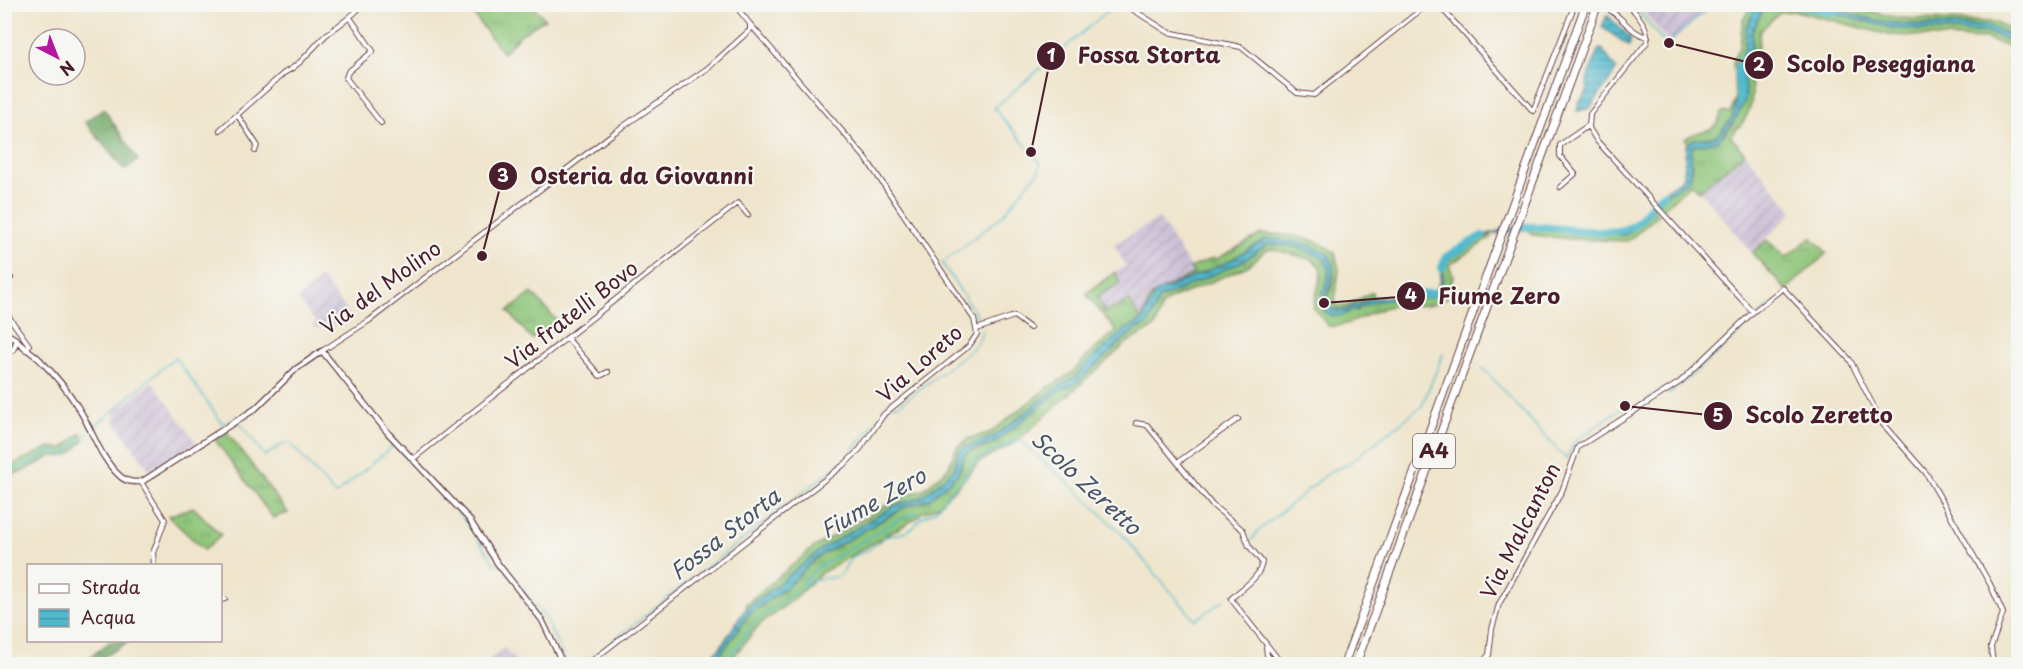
<svg xmlns="http://www.w3.org/2000/svg" width="2023" height="669" viewBox="0 0 2023 669" font-family="'Playpen Sans',sans-serif">
<style>
.industrial{fill:url(#industrial-furrows)}
.grass{fill:url(#grass-tufts);stroke:#6c7252;stroke-width:1.5}
.forest{fill:url(#forest-crowns);stroke:#5e644a;stroke-width:1.5}
.water{fill:url(#water-rules);stroke:#4d6c7c;stroke-width:1.5}
.lines{fill:none;stroke-linecap:round;stroke-linejoin:round}
.stream{stroke:#50bacd;stroke-width:1.5}
.river{stroke:#50bacd;stroke-width:8}
.minor-casing{stroke:#633d43;stroke-width:6}
.tertiary-casing{stroke:#633d43;stroke-width:7}
.motorway-casing{stroke:#633d43;stroke-width:9}
.minor{stroke:#fff;stroke-width:4}
.tertiary{stroke:#fff;stroke-width:4.5}
.motorway{stroke:#fff;stroke-width:7}
.labels{text-anchor:middle;stroke-width:4.5;stroke-linejoin:round;paint-order:stroke}
.shield{fill:#f6f6f2;stroke:#7e6067;stroke-width:1.5}
.shield-label{font-size:20px;font-weight:bold;fill:#4a1f2b}
.street-label{font-size:21px;fill:#4a1f2b;stroke:#f6f6f2}
.water-label{font-size:22px;font-style:italic;fill:#4c5564;stroke:#f6f6f2}
.leader{fill:none;stroke:#4a1f2b;stroke-width:2}
.callout-dot{fill:#4a1f2b;stroke:#f6f6f2;stroke-width:2}
.mark-label{font-size:18px;text-anchor:middle;font-weight:bold;fill:#fff}
.callout-label{font-size:22px;text-anchor:middle;font-weight:bold;fill:#4a1f2b;stroke:#f6f6f2;stroke-width:4.5;stroke-linejoin:round;paint-order:stroke}
</style>
<defs>
<pattern id="industrial-furrows" width="10" height="10" patternUnits="userSpaceOnUse" patternTransform="scale(1.5)"><rect width="10" height="10" fill="#cbbfd5"/><path d="M-1 1l2-2M0 10L10 0M9 11l2-2" fill="none" stroke="#b0a4b7"/></pattern>
<pattern id="grass-tufts" width="24" height="20" patternUnits="userSpaceOnUse" patternTransform="scale(1.5)"><rect width="24" height="20" fill="#8dc578"/><path d="M3 7l-1-3M5 7V3M7 7l1-3M15 17l-1-3M17 17v-4M19 17l1-3" fill="none" stroke="#759f63"/></pattern>
<pattern id="forest-crowns" width="20" height="18" patternUnits="userSpaceOnUse" patternTransform="scale(1.5)"><rect width="20" height="18" fill="#72aa68"/><path d="M2 6a3 3 0 1 1 6 0M12 15a3 3 0 1 1 6 0" fill="none" stroke="#608a56"/></pattern>
<pattern id="water-rules" width="6" height="5" patternUnits="userSpaceOnUse" patternTransform="scale(1.5)"><rect width="6" height="5" fill="#50bacd"/><path d="M0 2.5h6" fill="none" stroke="#4497a7"/></pattern>
</defs>
<rect width="100%" height="100%" fill="#f6f6f2"/>
<filter id="ink" filterUnits="userSpaceOnUse"><feTurbulence type="fractalNoise" baseFrequency=".0167" numOctaves="2"/><feDisplacementMap in="SourceGraphic" scale="12" xChannelSelector="R" yChannelSelector="G"/><feConvolveMatrix kernelMatrix="1 2 1 2 8 2 1 2 1" color-interpolation-filters="sRGB"/></filter>
<filter id="wash" filterUnits="userSpaceOnUse"><feTurbulence type="fractalNoise" baseFrequency=".008" numOctaves="4" result="noise"/><feDisplacementMap in="SourceGraphic" scale="24" xChannelSelector="R" yChannelSelector="G"/><feGaussianBlur stdDeviation="1.35" result="paint"/><feColorMatrix in="noise" values="0 0 0 0 0 0 0 0 0 0 0 0 0 0 0 0 0 1.4 0 .05"/><feComposite in="paint" operator="in"/></filter>
<g filter="url(#wash)">
<rect width="100%" height="100%" fill="#efe5cc"/>
<path class="industrial" d="M1638 5H1711L1669 42Z
M1745 153 1793 211 1752 253 1700 191Z
M1159 218 1194 273 1155 293 1147 301 1144 315 1140 320 1130 301 1105 312 1097 297 1120 283 1115 272 1126 266 1114 244Z
M321 278 348 312 330 327 315 328 312 326 316 323 298 299Z
M152 381 197 443 151 472 114 421 115 409 127 403Z
M504 648 519 664H483Z"/>
<path class="grass" d="M466 5H532L545 19 520 35 503 53Z
M1753 5H1763L1755 9 1746 28 1745 47 1738 63 1740 90 1732 118 1717 136 1689 143 1685 139C1693 130 1713 133 1718 122 1720 119 1720 115 1722 112L1730 113 1735 100 1733 60 1740 45 1743 19Z
M1777 5H1800L1896 29 1984 32 2018 43V50L1986 39 1889 35 1796 11 1780 12 1759 32C1761 47 1754 55 1751 68 1749 76 1752 84 1752 92 1752 111 1744 124 1730 136L1745 153 1699 191 1691 183 1662 210 1656 202 1692 175 1691 148 1698 144 1712 142 1724 135 1733 123 1746 98 1743 68 1752 46V32L1763 9Z
M1820 5H1843L1899 18 1995 22 2018 32V37L1985 26 1900 24 1875 20Z
M1653 209 1658 215 1628 241 1569 239 1532 235 1529 230 1625 235 1641 224Z
M1261 234C1286 234 1316 236 1335 253L1339 270 1335 301 1338 306H1347L1372 292 1373 298 1343 311 1329 308 1326 301C1333 286 1338 267 1327 253L1300 242 1266 239 1226 263 1162 290 1194 273 1190 268 1213 258 1215 260Z
M1491 234 1492 237 1449 265 1453 275 1450 295C1426 314 1412 300 1387 307 1367 313 1349 328 1328 326L1313 307 1321 275 1320 267 1313 260 1273 249 1265 251 1248 266 1171 299 1163 304 1155 327 1128 342 1016 442 979 462 961 483 937 506 919 514 917 518 821 573 794 599 758 626 728 664H714L749 614 786 588 816 558 907 506 916 504 961 468 964 456 969 451 979 450 994 443 1059 391 1085 376 1134 330C1152 327 1151 312 1159 299L1243 261 1267 244 1298 247 1325 259C1334 277 1320 293 1324 311H1356C1379 291 1414 304 1442 293L1443 263Z
M1811 237 1827 253 1786 290 1752 253 1767 240 1786 258Z
M1115 272 1120 283 1097 297 1105 312 1130 301 1140 319C1149 312 1144 300 1155 293L1143 320 1126 329 1088 362 1076 377 1061 385 993 437 959 451 954 469 922 497 894 506 823 548 747 609 746 604 814 547 904 495 923 490 948 468 957 447 968 439 991 432 1047 388 1072 373 1087 356 1116 331 1086 294Z
M532 293 557 321 532 339 508 311Z
M227 432 288 513 273 518 215 440Z
M81 433 84 440C75 449 68 461 54 455L24 471 5 476V468L50 447 63 449Z
M193 507 221 535 204 550 168 516Z"/>
<path class="forest" d="M104 109 138 160 124 170 85 122Z
M117 641H130L92 664H80L110 642Z"/>
<path class="water" d="M1763 5H1777L1763 9 1752 32V46L1743 68 1746 98 1736 118 1718 141 1692 146 1690 179 1656 202 1654 199 1684 177 1686 145 1693 140 1717 136 1732 118 1740 90 1738 63 1745 47 1746 28 1755 9Z
M1800 5H1820L1875 20 1900 24 1985 26 2018 37V43L1984 32 1896 29Z
M1607 15 1631 39 1629 46 1602 27Z
M1602 49 1616 69 1614 74 1590 108 1577 111 1579 102 1588 91 1587 81 1598 50Z
M1650 206 1653 209 1641 224 1625 235 1537 229 1491 234 1443 263 1442 293 1436 297 1376 301 1340 316 1329 315 1320 306 1329 273 1325 259 1298 247 1267 244 1243 261 1159 299 1148 325 1134 330 1077 383 1059 391 994 443 969 451 964 456 958 474 928 500 907 506 816 558 786 588 749 614 714 664H704L720 648 744 611 823 548 894 506 922 497 954 469 959 451 963 448 993 437 1061 385 1076 377 1088 362 1126 329 1143 320 1155 293 1226 263 1266 239 1300 242 1327 253C1340 270 1328 286 1326 304L1335 310 1343 311 1373 298 1433 293 1440 282 1442 261 1481 236 1508 228 1532 226 1575 231H1625L1636 226Z"/>
<g class="lines">
<path class="stream" d="M1633 4 1662 40 1668 44 1713 4
M1745 4 1754 14
M981 322 942 263 1002 216 1040 169V162L994 108 1116 4
M1483 368 1566 459 1573 444 1581 437 1625 406 1635 408 1664 389 1669 393 1683 383 1771 305
M239 422 265 456 285 443H290L335 495 394 445 463 518 496 565
M92 429 175 357 223 424 236 418
M4 472 27 465 54 450 65 455 88 433
M1252 540 1257 532 1331 471 1348 464 1422 406 1443 354
M499 562 544 616 567 664
M802 584 817 568 898 520 917 513 921 517
M583 664 846 459 890 405H899L972 349 980 338 983 329
M724 664 756 620 811 580 836 577 842 573 851 557 868 550 885 537 903 533 913 528 921 518 937 509 951 490 963 481 975 461 1018 439 1081 494 1120 532 1195 620 1224 600"/>
<path class="river" d="M1799 4 1835 13
M1740 100 1737 70 1742 60
M1520 227C1547 224 1608 239 1631 227 1644 220 1650 203 1663 194
M1442 268 1446 257 1482 236
M1401 296 1436 293"/>
</g>
</g>
<g filter="url(#ink)">
<g class="lines">
<defs>
<path id="minor" d="M1124 4 1168 32 1241 47 1297 93 1314 95 1428 4
M1435 4 1446 13 1533 111 1575 4
M1605 7C1621 15 1631 34 1648 37
M351 19 373 51 348 72 346 78 381 123
M238 116 257 145 255 151
M220 130 284 73C301 65 312 48 326 35 339 24 352 18 363 4
M1560 187 1575 174 1560 156V145L1589 125
M4 284 11 278
M4 310 29 345 26 350
M1753 312 1783 288 1850 360 1882 423 1926 473 1990 584 2003 613 1991 647 1993 664
M977 329 1014 316 1030 328
M567 338 600 376 608 372
M322 351 370 320 615 132 708 68 750 30V24L734 4
M1136 423 1147 425 1212 505 1243 530 1249 546 1262 562C1260 579 1241 588 1231 599L1282 664
M413 459 738 203 748 215
M1178 462 1238 419
M141 482 165 520 153 553 154 566
M220 600 225 599
M1266 647 1267 655 1275 664
M588 664 846 463 860 449 884 414 969 346 977 334 974 319 867 160 750 24
M1480 664 1489 655 1492 629 1499 604 1562 491 1578 447 1680 382 1753 312 1597 141 1589 128 1590 114 1647 42C1650 27 1637 16 1629 4"/>
<path id="tertiary" d="M4 332 17 340 13 350 4 351
M17 340C24 349 34 353 41 361 55 375 69 392 79 409 93 431 100 459 121 477 127 482 136 483 143 481L255 409 296 369 322 351 388 433 469 519 498 564 542 620 563 664"/>
<path id="motorway" d="M1344 664 1586 4
M1356 664 1598 4"/>
</defs>
<use href="#minor" class="minor-casing"/>
<use href="#tertiary" class="tertiary-casing"/>
<use href="#motorway" class="motorway-casing"/>
<use href="#minor" class="minor"/>
<use href="#tertiary" class="tertiary"/>
<use href="#motorway" class="motorway"/>
</g>
</g>
<g class="labels">
<rect class="shield" x="1413" y="434" width="42" height="34" rx="4.5"/>
<g class="shield-label">
<text x="1434" y="458">A4</text>
</g>
<g class="street-label">
<text transform="translate(381 288) rotate(-36)" y="7">Via del Molino</text>
<text transform="translate(572 315) rotate(-38)" y="7">Via fratelli Bovo</text>
<text transform="translate(920 364) rotate(-41)" y="7">Via Loreto</text>
<text transform="translate(1521 531) rotate(-63)" y="7">Via Malcanton</text>
</g>
<g class="water-label">
<text transform="translate(1086 483) rotate(43)" y="8">Scolo Zeretto</text>
<text transform="translate(873 503) rotate(-30)" y="8">Fiume Zero</text>
<text transform="translate(725 534) rotate(-38)" y="8">Fossa Storta</text>
</g>
</g>
<path class="leader" d="M1031 152L1051 56M1669 43L1759 65M482 256L503 176M1324 303L1411 296M1625 406L1718 416"/>
<g class="callout-dot">
<circle cx="1031" cy="152" r="6"/>
<circle cx="1669" cy="43" r="6"/>
<circle cx="482" cy="256" r="6"/>
<circle cx="1324" cy="303" r="6"/>
<circle cx="1625" cy="406" r="6"/>
<circle cx="1051" cy="56" r="15"/>
<circle cx="1759" cy="65" r="15"/>
<circle cx="503" cy="176" r="15"/>
<circle cx="1411" cy="296" r="15"/>
<circle cx="1718" cy="416" r="15"/>
</g>
<g class="mark-label">
<text x="1051" y="62">1</text>
<text x="1759" y="71">2</text>
<text x="503" y="182">3</text>
<text x="1411" y="302">4</text>
<text x="1718" y="422">5</text>
</g>
<g class="callout-label">
<text x="1149" y="63">Fossa Storta</text>
<text x="1881" y="72">Scolo Peseggiana</text>
<text x="642" y="184">Osteria da Giovanni</text>
<text x="1499" y="304">Fiume Zero</text>
<text x="1819" y="423">Scolo Zeretto</text>
</g>
<rect width="2023" height="669" fill="none" stroke="#f6f6f2" stroke-width="24"/>
<rect x="27" y="564" width="195" height="78" fill="#f6f6f2" stroke="#b1a0a2" stroke-width="1.5"/>
<rect x="39" y="584" width="30" height="9" fill="#ffffff" stroke="#b1a0a2" stroke-width="1.5"/>
<text x="81" y="594" font-size="18" fill="#4a1f2b">Strada</text>
<rect x="39" y="609" width="30" height="18" fill="url(#water-rules)" stroke="#b1a0a2" stroke-width="1.5"/>
<text x="81" y="624" font-size="18" fill="#4a1f2b">Acqua</text>
<g transform="translate(57 57) rotate(138)"><circle r="28" fill="#f6f6f2" stroke="#b1a0a2" stroke-width="1.5"/>
<path d="M0-4.5L10 22L0 15L-10 22Z" fill="#b5179e"/>
<text y="-9" font-size="16" font-weight="bold" text-anchor="middle" fill="#4a1f2b">N</text>
</g>
</svg>
